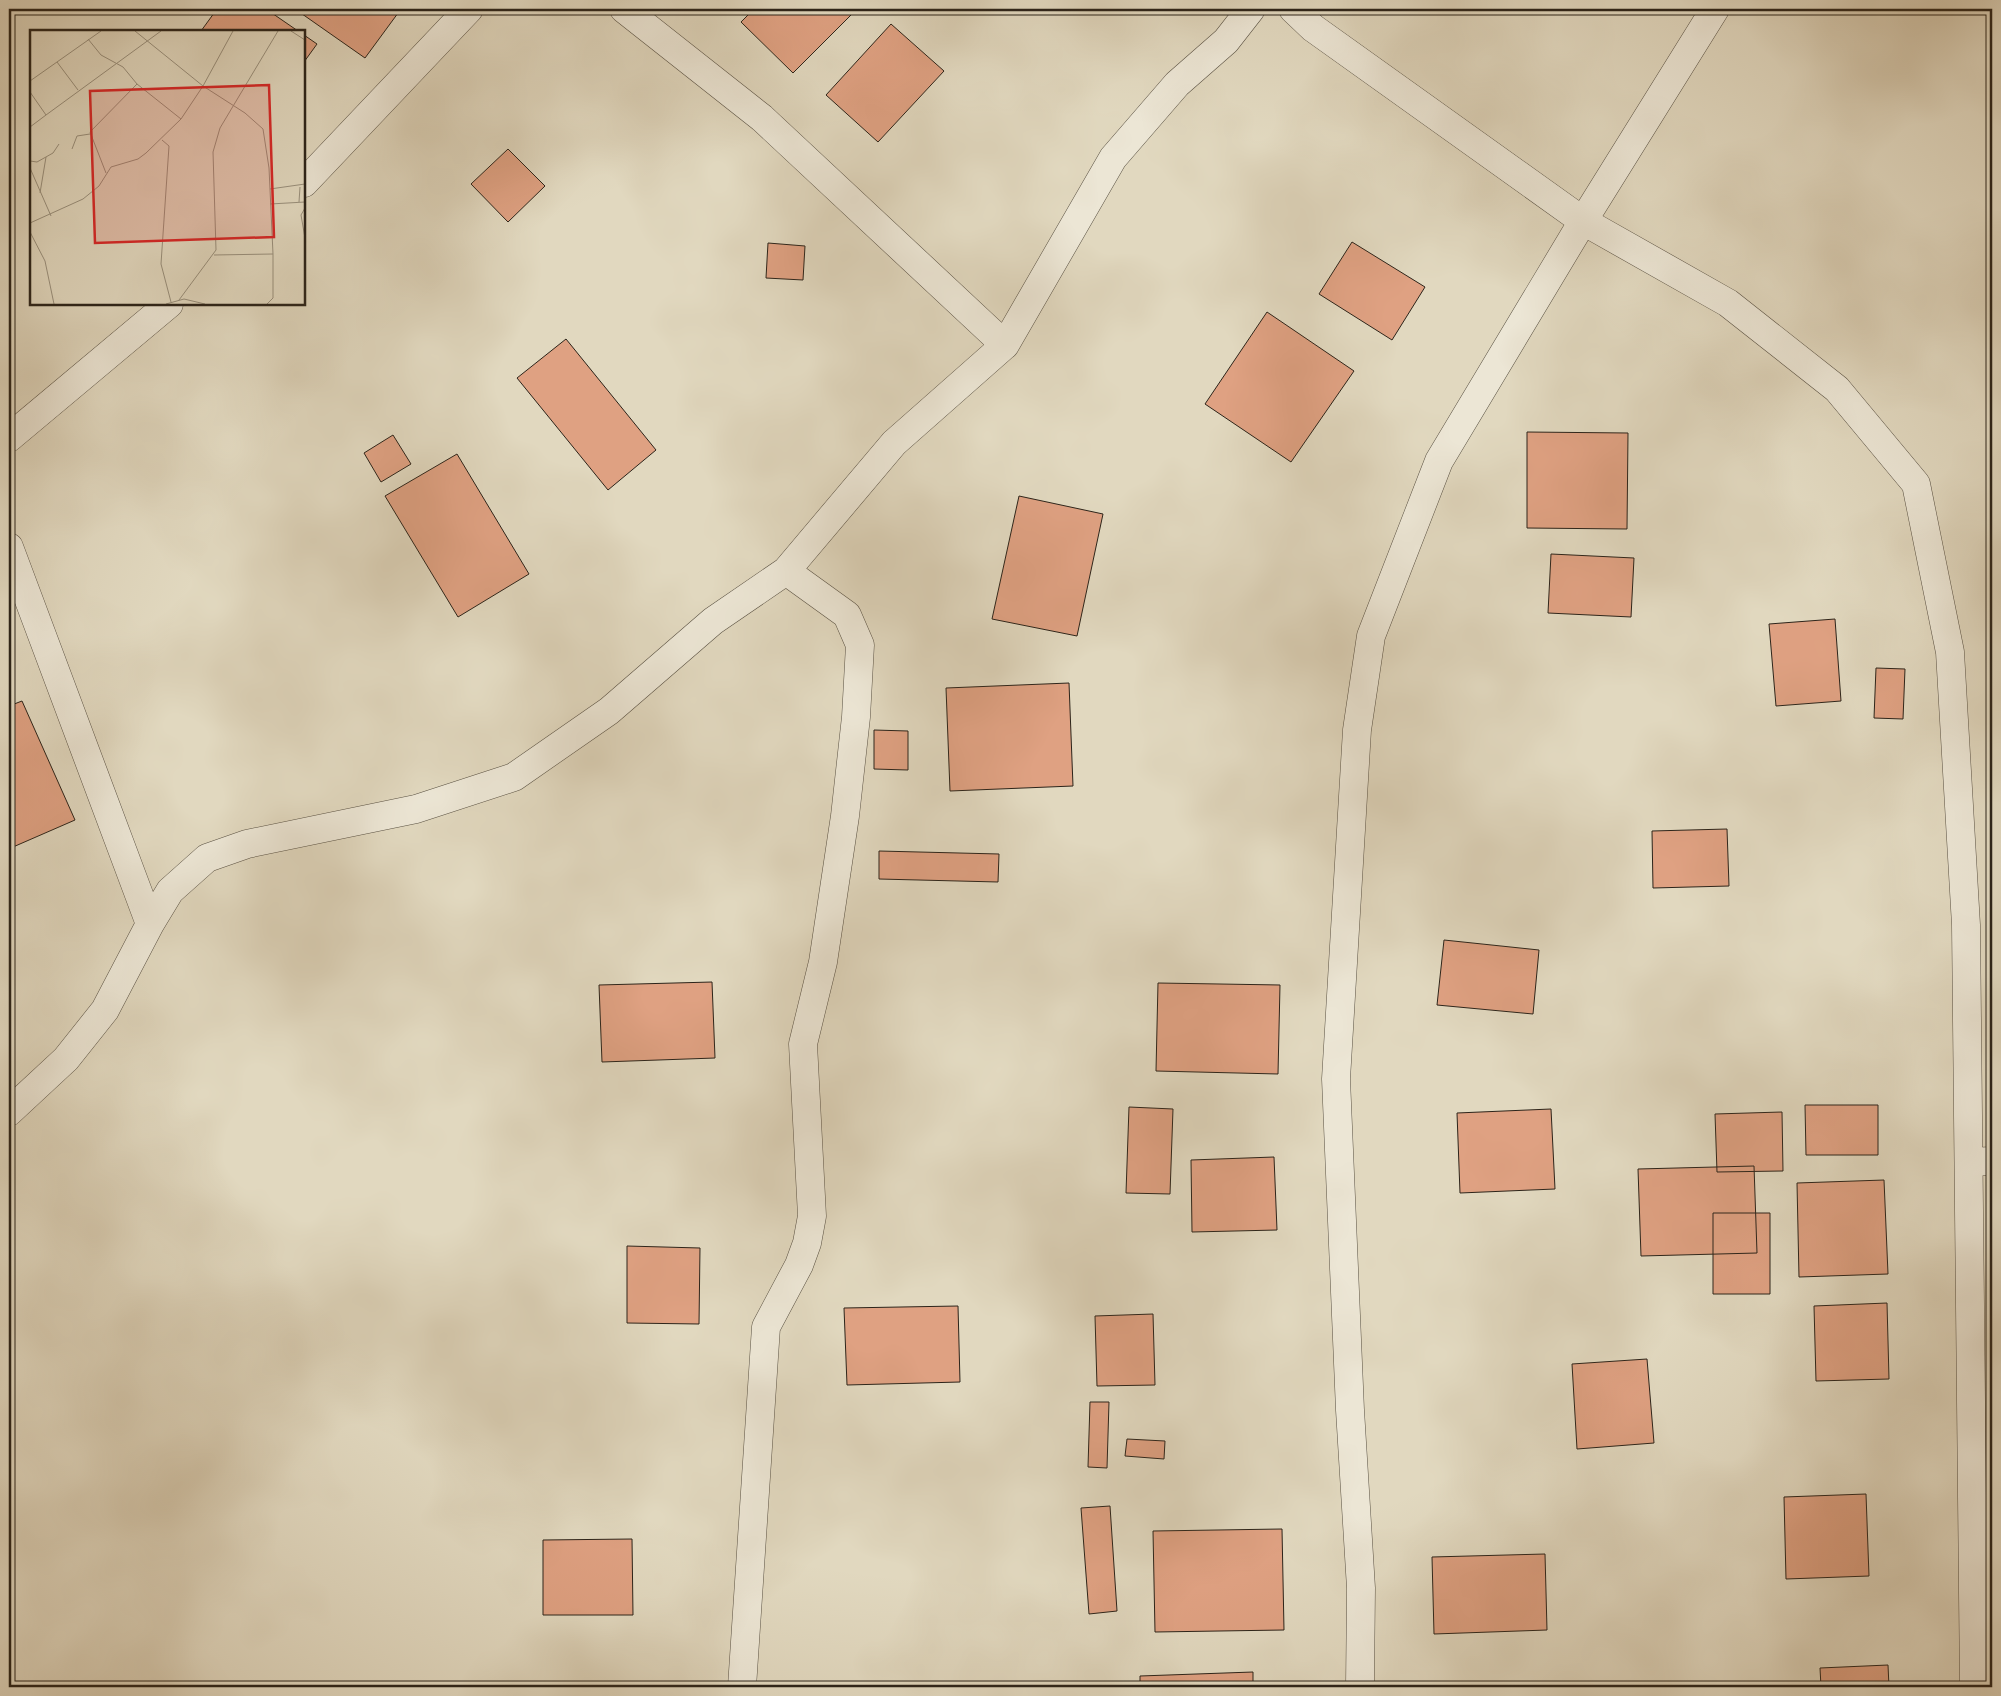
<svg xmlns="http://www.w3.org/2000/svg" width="2001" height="1696" viewBox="0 0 2001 1696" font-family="'Sorts Mill Goudy',serif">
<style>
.building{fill:#dfa182;stroke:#2c241a}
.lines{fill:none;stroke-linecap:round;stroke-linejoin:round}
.street-casing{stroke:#595143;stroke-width:29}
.street{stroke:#ece6d5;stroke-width:28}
.inset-road{fill:none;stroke:#99907d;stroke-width:1}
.view{fill:#d62828;fill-opacity:0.15;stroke:#d62828;stroke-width:2.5}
.inset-edge{fill:none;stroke:#2c241a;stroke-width:2.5}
</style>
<rect width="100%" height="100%" fill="#e1d8bf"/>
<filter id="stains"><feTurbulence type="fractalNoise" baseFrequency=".004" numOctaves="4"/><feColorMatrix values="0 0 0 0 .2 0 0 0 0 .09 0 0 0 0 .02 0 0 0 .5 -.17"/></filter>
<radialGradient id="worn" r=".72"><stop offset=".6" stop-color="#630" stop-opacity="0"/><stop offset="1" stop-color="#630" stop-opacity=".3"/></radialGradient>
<path class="building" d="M217 9H266L298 31H201Z
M295 9H401L365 58Z
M754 9H857L793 73 741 22Z
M891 24 944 71 878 142 826 95Z
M304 35 317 44 304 62Z
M508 149 545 186 508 222 471 184Z
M1352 242 1425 287 1392 340 1319 294Z
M768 243 805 246 803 280 766 278Z
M1267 312 1354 371 1291 462 1205 404Z
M566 339 656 450 608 490 517 378Z
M1527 432 1628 433 1627 529 1527 528Z
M393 435 411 464 381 482 364 453Z
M457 454 529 574 458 617 385 496Z
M1019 496 1103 514 1077 636 992 619Z
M1551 554 1634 558 1631 617 1548 613Z
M1835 619 1841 701 1776 706 1769 624Z
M1876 668 1905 669 1903 719 1874 718Z
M1069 683 1073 786 950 791 946 688Z
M22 701 75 820 13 847 9 837V706Z
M874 730 908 731V770L874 769Z
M1727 829 1729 886 1653 888 1652 831Z
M879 851 999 854 998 882 879 879Z
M1444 940 1539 950 1533 1014 1437 1005Z
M712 982 715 1058 602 1062 599 985Z
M1158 983 1280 985 1278 1074 1156 1071Z
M1805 1105H1878V1155H1806Z
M1129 1107 1173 1109 1170 1194 1126 1193Z
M1551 1109 1555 1189 1460 1193 1457 1113Z
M1782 1112 1783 1171 1717 1172 1715 1114Z
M1274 1157 1277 1230 1192 1232 1191 1160Z
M1754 1166 1757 1253 1641 1256 1638 1169Z
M1884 1180 1888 1274 1799 1277 1797 1183Z
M1713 1213H1770V1294H1713Z
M627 1246 700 1248 699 1324 627 1323Z
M1887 1303 1889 1379 1816 1381 1814 1306Z
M958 1306 960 1382 847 1385 844 1308Z
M1153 1314 1155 1385 1097 1386 1095 1316Z
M1647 1359 1654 1443 1577 1449 1572 1364Z
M1090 1402H1109L1107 1468 1088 1467Z
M1127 1439 1165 1441 1164 1459 1125 1456Z
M1866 1494 1869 1576 1786 1579 1784 1497Z
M1110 1506 1117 1611 1089 1614 1081 1508Z
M1282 1529 1284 1630 1155 1632 1153 1531Z
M632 1539 633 1615H543V1540Z
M1545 1554 1547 1630 1434 1634 1432 1557Z
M1888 1665 1889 1687H1821L1820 1668Z
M1253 1672V1687H1140V1676Z
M954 1682 955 1687H842V1685Z"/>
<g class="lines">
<defs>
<path id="street" d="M624 9 762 118 1005 345
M1293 9 1313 28 1583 221 1728 303 1837 389 1916 484 1950 652 1966 925 1974 1687
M304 183 469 9
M9 438 169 304
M9 547 150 924
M9 1112 66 1059 105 1010 150 924 170 891 207 858 247 844 416 809 514 777 609 711 713 621 786 571 894 443 1005 345 1113 158 1177 84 1226 41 1251 9
M1969 1162 1992 1161
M742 1687 766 1327 799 1265 807 1243 812 1216 803 1044 823 962 845 816 856 717 860 645 847 615 786 571
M1360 1687 1361 1588 1350 1410 1336 1079 1357 730 1371 636 1439 461 1583 221 1715 9"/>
</defs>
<use href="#street" class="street-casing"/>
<use href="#street" class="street"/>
</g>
<g transform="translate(30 30)">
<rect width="275" height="275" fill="#e1d8bf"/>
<path class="inset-road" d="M105 1 173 56 203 1M261 1 275 10M58 9 71 25 93 37 107 54 151 89M27 32 48 60M0 51 71 1M0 62 16 85 131 1M0 97 16 85M132 110 139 116 131 234 141 272M42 119 47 106 60 104M0 131 7 132 23 123 29 114M0 138 21 186M76 143 60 102 107 54M240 159 275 154M10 163 16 127M269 172 270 157M240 174 275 172M275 178 271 185 275 208M0 193 53 169 69 156 81 137 108 129 116 123 151 89 173 56 215 83 233 99 239 138 243 224V268L237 274M0 202 15 231 24 274M184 225 243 224M149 270 186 220 183 122 190 98 248 1M136 274 154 269 175 274"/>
<path class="view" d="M239 55 244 207 65 213 60 61Z"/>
<rect width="275" height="275" class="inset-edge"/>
</g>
<rect width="2001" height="1696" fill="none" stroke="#e1d8bf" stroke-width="30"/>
<rect x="10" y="10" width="1981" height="1676" fill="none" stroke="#2c241a" stroke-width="2.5"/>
<rect x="15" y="15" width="1971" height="1666" fill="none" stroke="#2c241a"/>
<rect width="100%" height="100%" filter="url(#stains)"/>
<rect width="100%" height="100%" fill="url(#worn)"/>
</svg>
